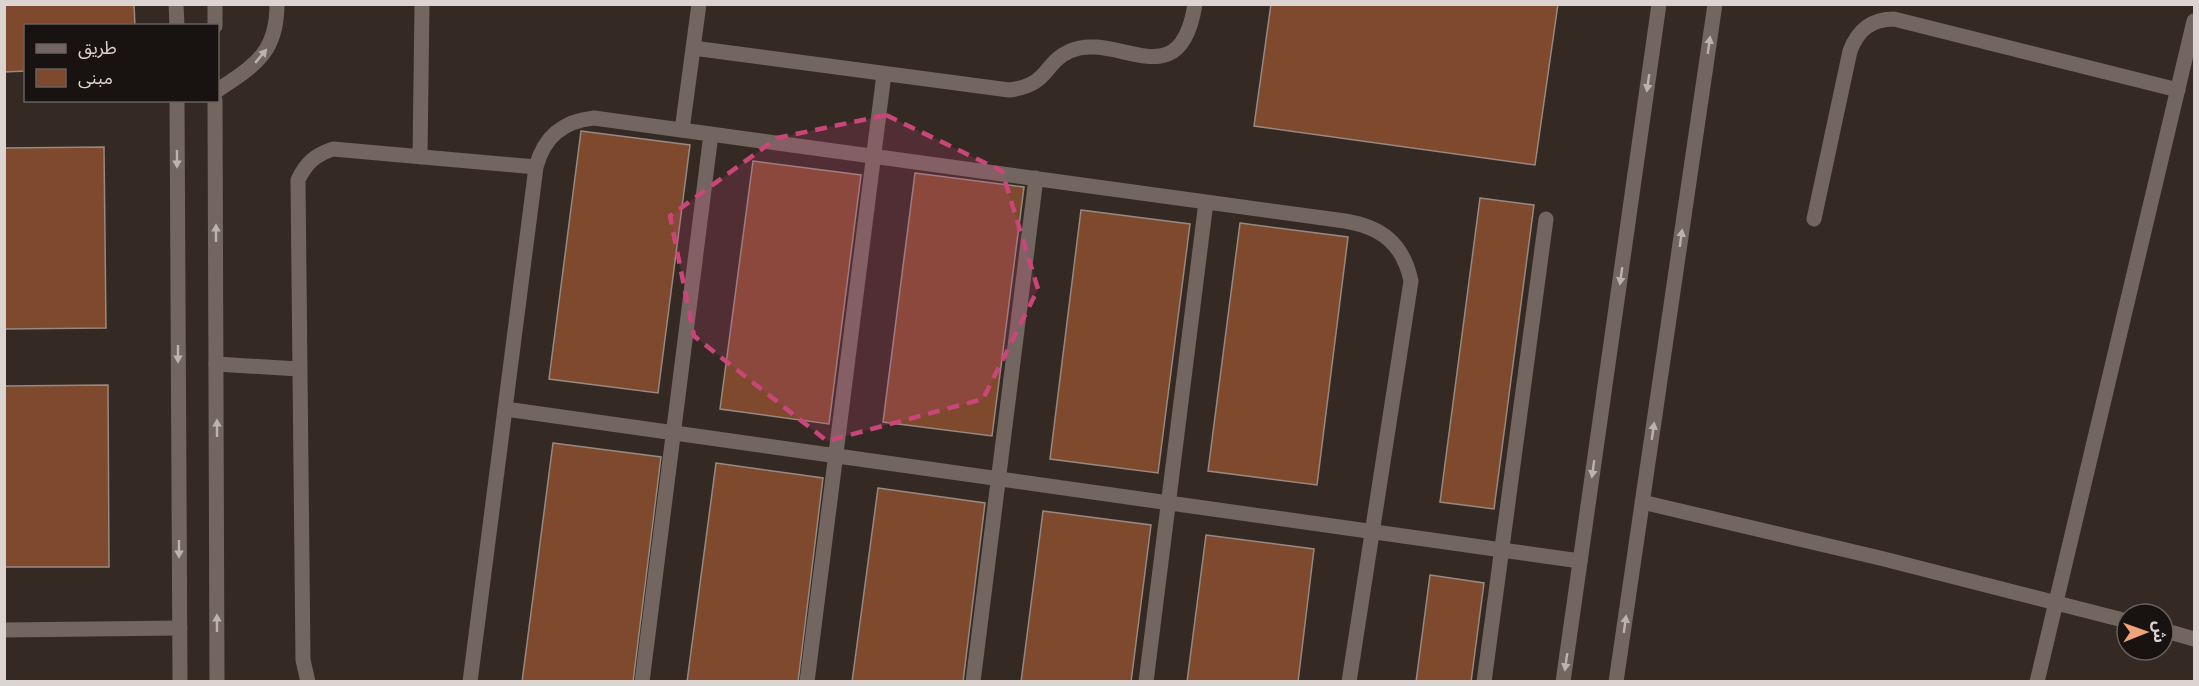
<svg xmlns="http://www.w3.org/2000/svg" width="2199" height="686" viewBox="0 0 2199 686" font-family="'Varela Round','Noto Sans Arabic',sans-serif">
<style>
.building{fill:#7e492d;stroke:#968982;stroke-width:1.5}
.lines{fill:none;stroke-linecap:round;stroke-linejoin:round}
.service{stroke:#736660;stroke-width:15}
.minor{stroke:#736660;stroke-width:15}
.oneway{fill:#bcb3af}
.marked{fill:#c84778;fill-opacity:0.2;stroke:#c84778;stroke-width:4.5;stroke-dasharray:12 8;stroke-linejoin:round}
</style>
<rect width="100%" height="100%" fill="#342923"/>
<path class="building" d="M4 4H134L135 26H26V71L4 72Z
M1271 4H1558L1535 165 1254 126Z
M581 131 690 145 658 393 549 379Z
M104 147 106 328 4 329V148Z
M753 161 861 175 829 424 720 409Z
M915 173 1024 187 992 436 883 422Z
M1480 198 1534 205 1494 509 1440 502Z
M1081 210 1190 224 1158 473 1050 459Z
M1240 223 1348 237 1317 485 1208 471Z
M108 385 109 567H4V386Z
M553 443 661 457 633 682H522Z
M716 463 823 478 798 682H687Z
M878 488 985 503 963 682H852Z
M1043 511 1151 525 1131 682H1021Z
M1206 535 1314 549 1298 682H1187Z
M1430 575 1484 583 1471 682H1416Z"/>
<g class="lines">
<path class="service" d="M693 48 1009 90C1050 85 1043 63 1070 51 1116 30 1180 101 1195 4
M218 90C255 65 277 53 277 4
M682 130 699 4
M420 157 422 4
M1814 219 1850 51C1858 30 1871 19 1894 19L2178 90
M216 364 299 369
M505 409 1580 561
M4 630 180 628
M308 682 303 660 298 180C306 163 315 155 333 149L536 167
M470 682 536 167C544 137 563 121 594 118L1345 221C1381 227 1403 243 1411 281L1349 682
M642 682 711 134
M807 682 884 74
M973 682 1036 178
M1146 682 1206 202
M1484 682 1546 219
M2037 682 2056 602"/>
<path class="minor" d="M176 4 177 26
M215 4V26
M177 100 180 682
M215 100 217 682
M1642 502 1880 558 2127 621
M2056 602 2194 21
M2163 630 2194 639
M1563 682 1659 4
M1616 682 1715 4"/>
</g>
<defs><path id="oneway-solid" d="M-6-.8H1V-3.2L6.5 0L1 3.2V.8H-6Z" transform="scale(1.5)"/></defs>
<g class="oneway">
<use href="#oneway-solid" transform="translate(1709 45) rotate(-82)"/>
<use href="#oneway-solid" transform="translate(261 56) rotate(-50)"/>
<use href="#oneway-solid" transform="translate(1648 83) rotate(98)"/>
<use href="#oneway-solid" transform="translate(177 159) rotate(90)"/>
<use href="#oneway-solid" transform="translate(216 233) rotate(-90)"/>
<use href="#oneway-solid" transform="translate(1681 238) rotate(-82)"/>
<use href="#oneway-solid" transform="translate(1621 276) rotate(98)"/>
<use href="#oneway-solid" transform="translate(178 354) rotate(90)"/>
<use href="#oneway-solid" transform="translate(217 428) rotate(-90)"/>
<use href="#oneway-solid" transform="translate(1653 431) rotate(-82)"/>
<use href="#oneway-solid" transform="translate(1593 469) rotate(98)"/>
<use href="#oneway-solid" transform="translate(179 549) rotate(90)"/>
<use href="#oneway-solid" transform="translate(217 623) rotate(-90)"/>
<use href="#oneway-solid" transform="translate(1625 624) rotate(-82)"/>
<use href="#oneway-solid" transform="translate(1566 662) rotate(98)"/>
</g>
<path class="marked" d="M886 115 1002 171 1038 289 983 399 827 441 694 336 670 216 777 138Z"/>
<rect width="2199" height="686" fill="none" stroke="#dcd4d1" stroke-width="12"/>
<rect x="24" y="24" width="195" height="78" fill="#181310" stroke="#66605d" stroke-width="1.5"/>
<rect x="36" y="44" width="30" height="9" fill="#736660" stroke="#66605d" stroke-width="1.5"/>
<text x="78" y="54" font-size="18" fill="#dcd4d1">طريق</text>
<rect x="36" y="69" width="30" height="18" fill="#7e492d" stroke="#66605d" stroke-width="1.5"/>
<text x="78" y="84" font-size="18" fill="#dcd4d1">مبنى</text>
<g transform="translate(2145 632) rotate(89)"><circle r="28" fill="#181310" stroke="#66605d" stroke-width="1.5"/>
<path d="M0-4.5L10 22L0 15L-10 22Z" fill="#f0a27a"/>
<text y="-9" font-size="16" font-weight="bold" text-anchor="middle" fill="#dcd4d1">ش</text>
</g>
</svg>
